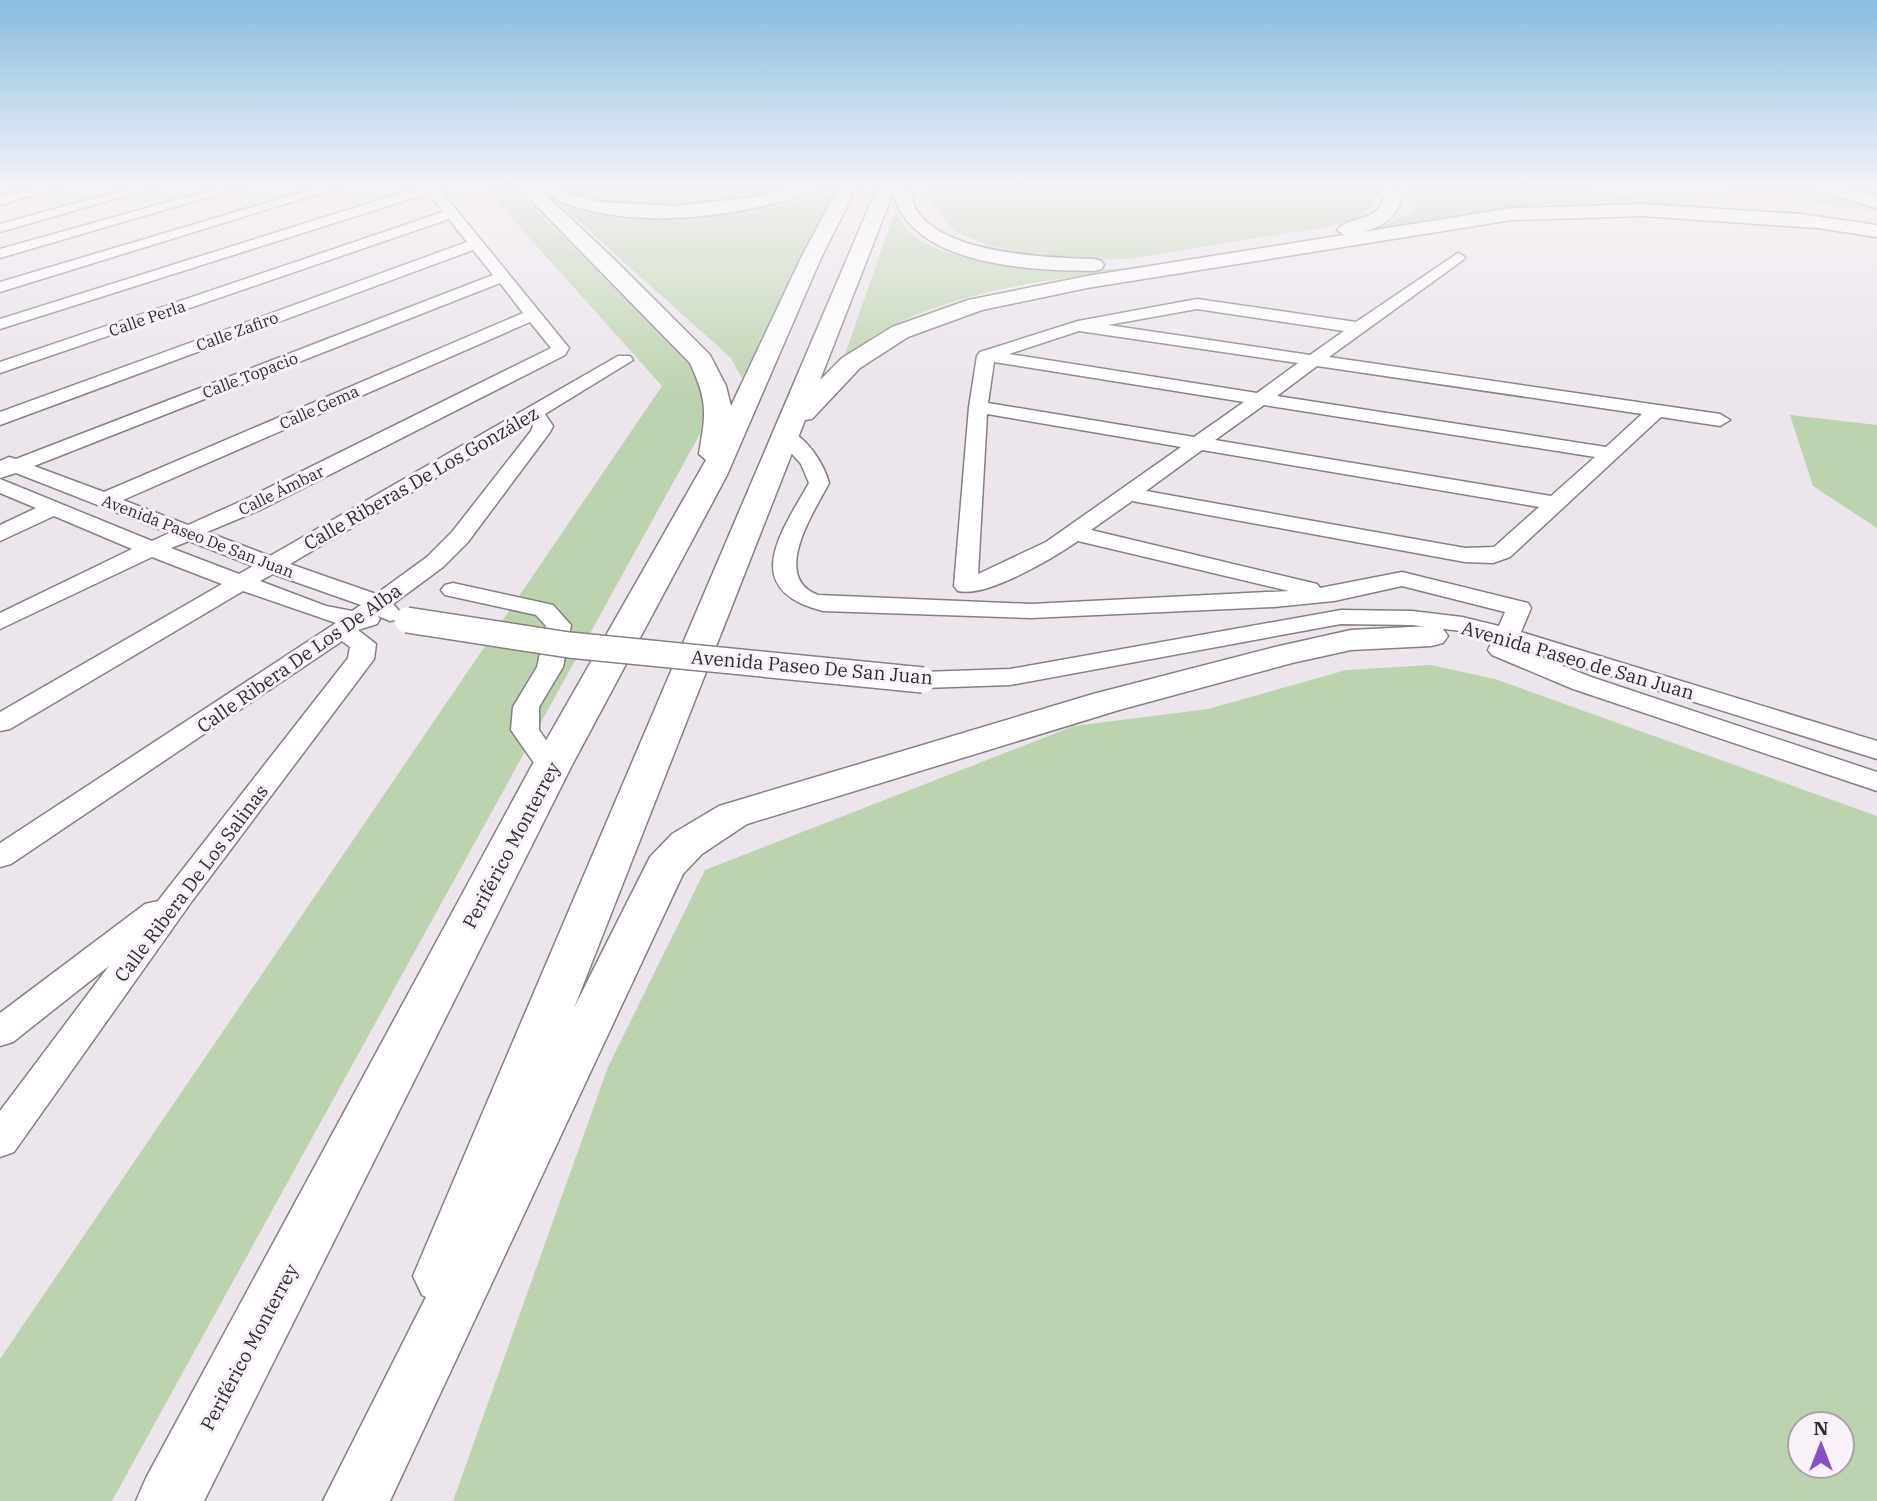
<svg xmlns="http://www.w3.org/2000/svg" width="1877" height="1501" viewBox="0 0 1877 1501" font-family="'IBM Plex Serif',serif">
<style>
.green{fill:#bdd2af;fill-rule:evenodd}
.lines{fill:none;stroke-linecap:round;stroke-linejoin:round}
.minor-casing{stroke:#867f86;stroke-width:3}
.highway-casing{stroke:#867f86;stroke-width:3}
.minor{fill:#fff;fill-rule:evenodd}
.highway{fill:#fff;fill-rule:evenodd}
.minor-bridge-casing{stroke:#867f86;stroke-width:28;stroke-linecap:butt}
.minor-bridge{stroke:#fff;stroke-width:25}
.labels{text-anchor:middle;stroke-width:6;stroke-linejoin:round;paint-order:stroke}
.far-street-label{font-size:16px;fill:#2f2c2f;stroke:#faf2fa}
.street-label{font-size:19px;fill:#2f2c2f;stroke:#faf2fa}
</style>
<rect width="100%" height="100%" fill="#ece5ec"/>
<path class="green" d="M483 186H512L694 367 704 396 701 432 112 1501H0V1359L662 386Z
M561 186H803C779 196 755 197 730 200 676 207 610 215 561 186Z
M931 186H1370L1376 191 1375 203 1357 219 1321 228 1128 259 1084 260 1036 256 987 245 955 231 935 209Z
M1409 186H1556L1715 209C1678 207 1640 201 1603 202 1523 202 1447 216 1369 231L1414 212 1420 197Z
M1701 186H1815L1877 206V211Z
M840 187 742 378 731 358 546 192 579 209 649 216 757 210 801 200Z
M896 208C900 216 904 226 909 232 952 271 1070 269 1125 269 1042 281 957 291 882 331 868 338 856 351 843 360Z
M1790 415 1877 425V528L1813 486Z
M1431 665 1495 679 1877 816V1501H453L608 1067 705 870 1074 726 1208 709 1346 670ZM1800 1424H1842V1466H1800Z"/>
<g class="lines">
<defs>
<path id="minor" d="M41 186H63L0 205V197Z
M138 186H159L0 232V224Z
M225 186H246L0 258V249Z
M323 186H343L0 292V282Z
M424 186H437L569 348 565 355 262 509 207 532 270 556 618 356H630L633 360 545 414 553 426 550 432 468 542 443 567 393 604 402 614 399 619 390 621 378 616 380 619 377 624 358 630 376 644 374 659 192 901 14 1152 0 1157V1111L109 966 13 1042 0 1046V1013L145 904 158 901 348 658 350 647 342 641 11 864 0 867V843L336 623 243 591 10 729 0 731V712L222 584 152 557 0 629V613L132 549 54 516 0 541V525L36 508 0 493V479L152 541 169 533 16 473 0 478V461L9 457 16 459 493 275 473 250 0 425V412L467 242 449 219 0 373V362L443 212 429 193 0 329V319ZM500 283 523 313 104 492 34 466ZM530 322 551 348 246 499 188 525 123 500ZM531 422 533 426 531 431 452 532 427 557 376 594 290 564ZM189 541 253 566 239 574 171 548ZM273 574 361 605 352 611 326 606 260 581Z
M1458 253 1465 257 1463 260 1329 357 1720 414 1730 420 1720 426 1661 417 1510 557 1493 563 1465 562 1132 501 1091 530 1317 584 1320 588 1402 572 1528 603 1531 608 1521 632 1877 741V759L1515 646V647L1591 677 1877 772V791L1573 689 1492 655 1488 650 1493 639 1461 631 1412 625 1341 624 1010 685 923 688 914 686 910 680 914 674 923 672 1010 669 1341 610 1412 611 1462 617 1499 626 1505 612 1402 586 1334 601 1274 607 1031 618 823 611C739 590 780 534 809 483L801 464 776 436 786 430C806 435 824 464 829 483 814 512 770 577 818 595L1031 604 1289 591 1078 541C1053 558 987 598 958 591L954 586 969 407 977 356 980 352 1078 321 1197 299 1356 322ZM1197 309 1344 331 1310 355 1108 325ZM1079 331 1298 363 1257 393 1009 354ZM994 362 1244 402 1194 437 988 403ZM1317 366 1642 414 1606 447 1277 396ZM1264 405 1595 457 1551 496 1215 440ZM987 414 1181 447 1046 542 978 574ZM1202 450 1539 507 1494 547 1465 548 1146 491Z
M453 583 553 605 571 625 563 667 539 707V730L565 767 561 773 551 776 541 773 511 730 513 707 537 667 546 626 536 615 445 595 441 590 445 585Z"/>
<path id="highway" d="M517 186H557L574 195 600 202 677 206 754 197 796 186H823L820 190C741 217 622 235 545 194L618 263 710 355 726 386 731 406 801 258 839 186H857L821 258 727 475 571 767 204 1501H136L146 1478 531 767 706 460 699 454C706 411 708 403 690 363Z
M878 186H909C911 193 912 201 915 207 938 254 1049 258 1094 259L1101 261 1104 265 1101 269 1094 271C1031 270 913 267 893 193L820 380 842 358 892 327 968 300 1087 276 1344 235 1337 230C1350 215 1377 223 1384 198L1375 186H1393L1402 198C1397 218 1381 227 1363 232L1512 208 1642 204 1800 214 1877 225V237L1818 228 1642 216 1512 220 1087 288 982 310 908 337 860 368 812 419 805 420 574 1008 650 857 672 834 719 806 1093 694 1275 647 1351 630 1431 626 1443 629 1448 636 1443 643 1431 646 1351 650 1292 663 1119 710 747 824 702 854 683 874 390 1501H323L426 1297 422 1295 413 1276Z
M1811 186H1840L1877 196V208L1814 190Z"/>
</defs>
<use href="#minor" class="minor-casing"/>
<use href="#highway" class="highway-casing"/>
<use href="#minor" class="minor"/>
<use href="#highway" class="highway"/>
<defs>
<path id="minor-bridge" d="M407 620 569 645 923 680"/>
</defs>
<use href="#minor-bridge" class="minor-bridge-casing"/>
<use href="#minor-bridge" class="minor-bridge"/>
</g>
<linearGradient id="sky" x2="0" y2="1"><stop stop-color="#87bde0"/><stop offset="0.47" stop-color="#f6f3f6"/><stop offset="1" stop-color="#f6f3f6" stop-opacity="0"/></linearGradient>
<rect width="1877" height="396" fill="url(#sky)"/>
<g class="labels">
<g class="far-street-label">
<text transform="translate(147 318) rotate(-19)" y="6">Calle Perla</text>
<text transform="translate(237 331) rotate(-20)" y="6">Calle Zafiro</text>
<text transform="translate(250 375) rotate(-21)" y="6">Calle Topacio</text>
<text transform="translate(319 407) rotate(-24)" y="6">Calle Gema</text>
<text transform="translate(281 490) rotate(-26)" y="6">Calle Ámbar</text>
<text transform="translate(198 536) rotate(21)" y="6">Avenida Paseo De San Juan</text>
</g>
<g class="street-label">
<text transform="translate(421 478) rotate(-30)" y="7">Calle Riberas De Los González</text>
<text transform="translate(299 658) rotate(-35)" y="7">Calle Ribera De Los De Alba</text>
<text transform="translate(1578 660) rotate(16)" y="7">Avenida Paseo de San Juan</text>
<text transform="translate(812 667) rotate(5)" y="7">Avenida Paseo De San Juan</text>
<text transform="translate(511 845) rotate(-62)" y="7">Periférico Monterrey</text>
<text transform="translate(191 883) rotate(-53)" y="7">Calle Ribera De Los Salinas</text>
<text transform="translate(249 1347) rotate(-62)" y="7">Periférico Monterrey</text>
</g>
</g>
<g transform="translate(1821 1445)"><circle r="33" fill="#faf2fa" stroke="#a9a3a9" stroke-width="2"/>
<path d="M0-5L12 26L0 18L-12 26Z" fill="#8750c7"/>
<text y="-10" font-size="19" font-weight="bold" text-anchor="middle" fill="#2f2c2f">N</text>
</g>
</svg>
